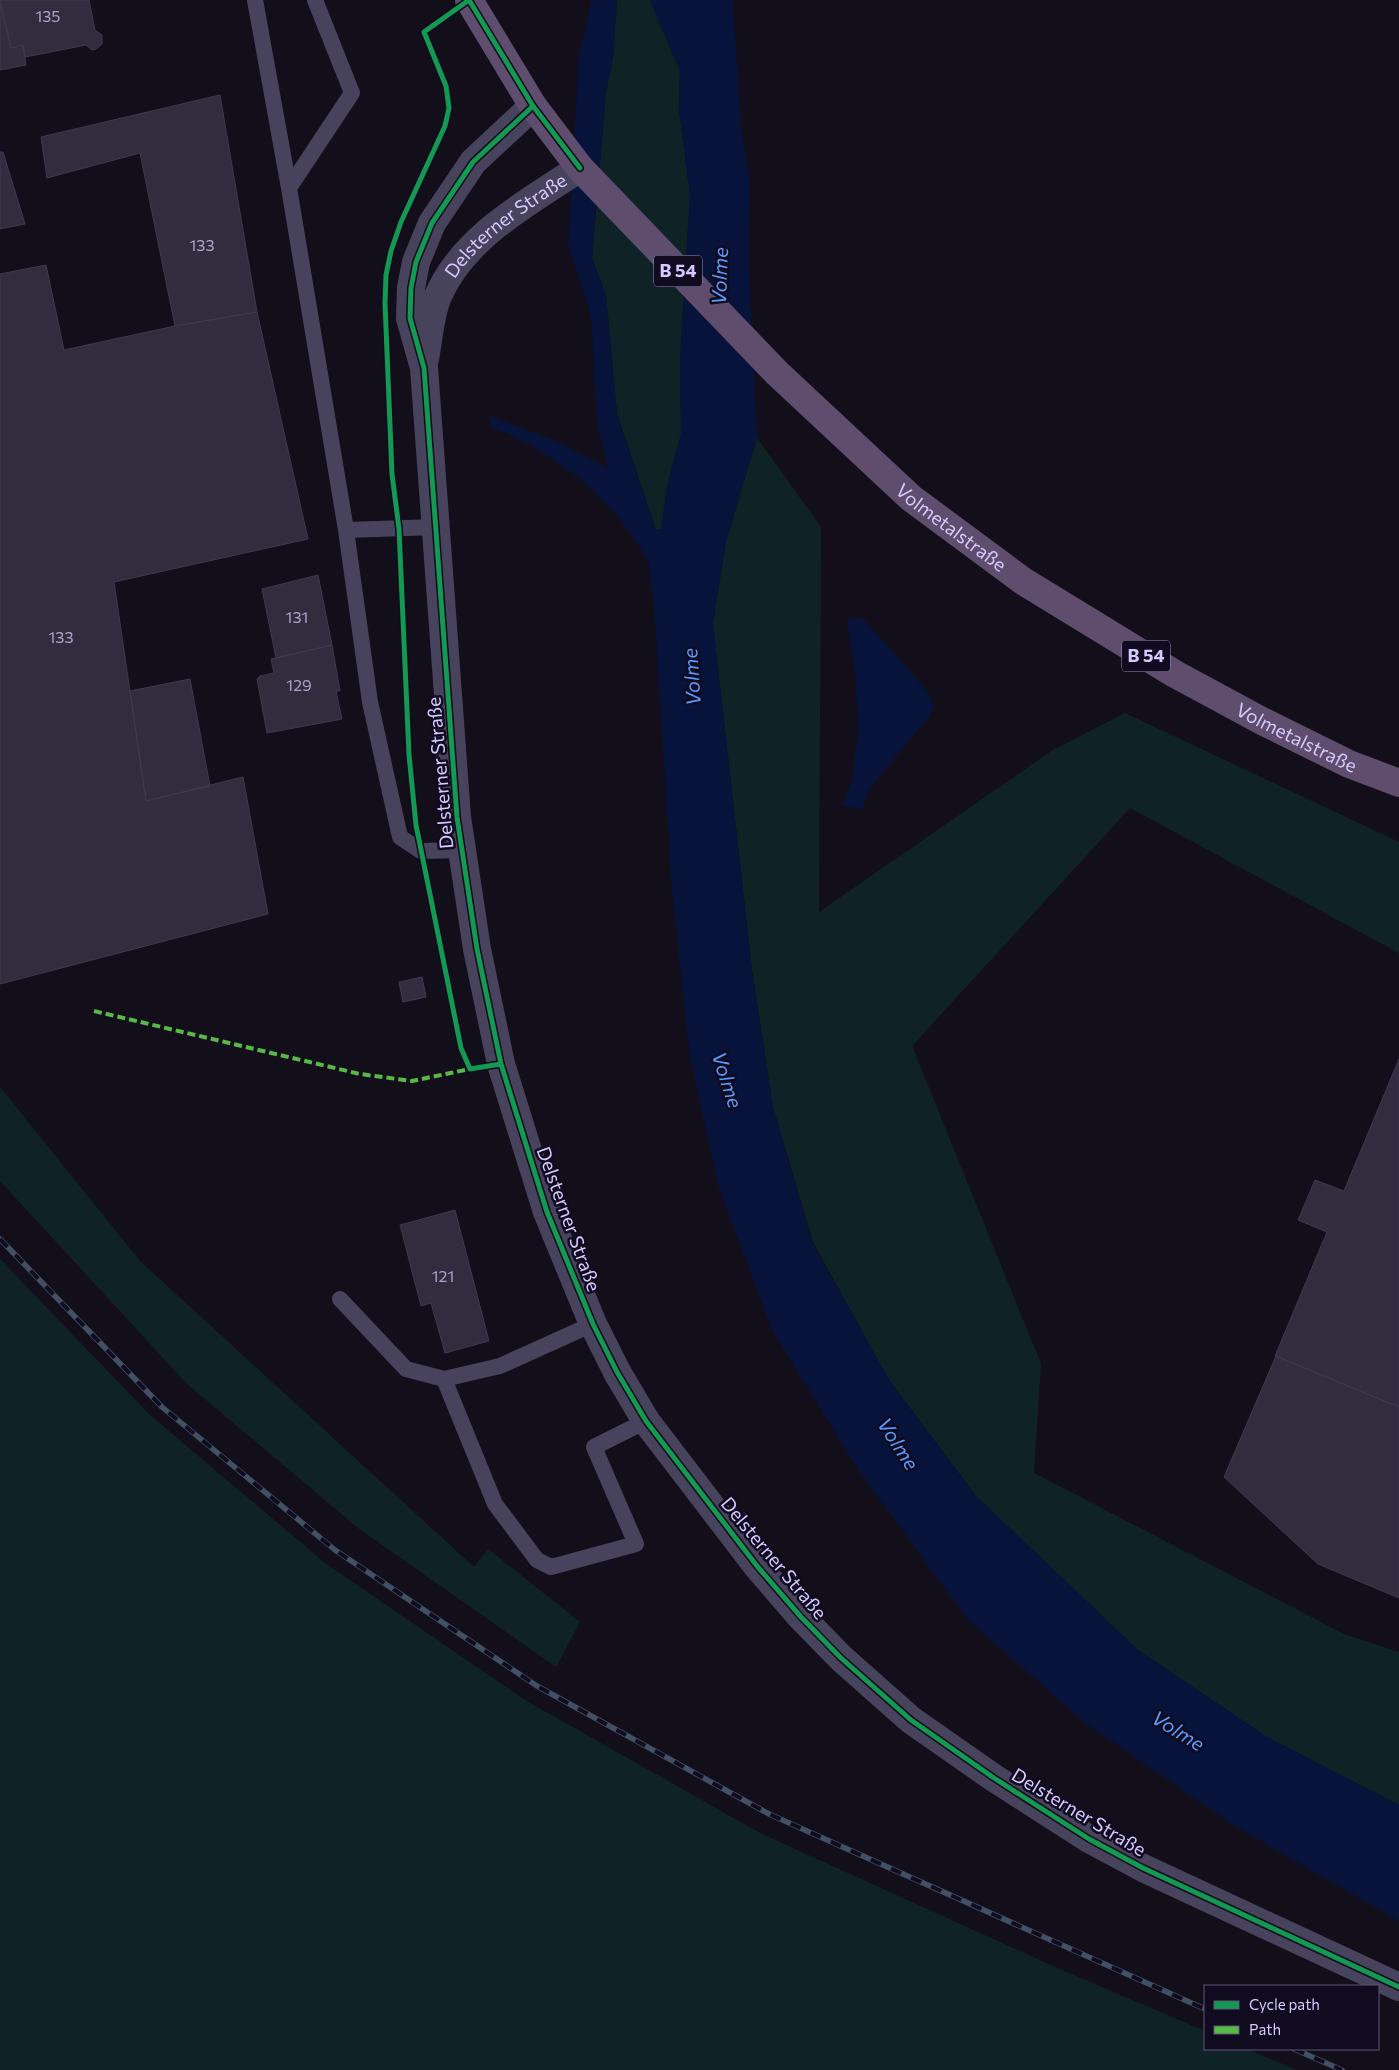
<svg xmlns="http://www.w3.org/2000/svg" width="1399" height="2070" viewBox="0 0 1399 2070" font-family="Commissioner,sans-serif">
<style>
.green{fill:#0f2327}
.water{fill:#07133a}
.building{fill:#312c3e;stroke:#403950}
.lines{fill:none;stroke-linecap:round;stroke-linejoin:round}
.service{stroke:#48435c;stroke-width:16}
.tertiary{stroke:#48435c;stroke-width:28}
.primary{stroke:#5e4d6d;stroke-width:28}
.rail-casing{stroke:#415065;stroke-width:5.5}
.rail{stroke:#110b1f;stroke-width:4;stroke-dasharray:11;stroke-linecap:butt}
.quiet{stroke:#58b947;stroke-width:4;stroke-dasharray:8 4;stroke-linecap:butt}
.cycleway-casing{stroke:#110b1f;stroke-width:8}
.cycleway{stroke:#139951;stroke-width:5}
.labels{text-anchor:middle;stroke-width:5;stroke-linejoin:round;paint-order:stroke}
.number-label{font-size:16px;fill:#ada2cf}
.shield{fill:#110b1f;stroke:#9b90bc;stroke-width:1}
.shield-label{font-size:18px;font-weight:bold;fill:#d6c9ff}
.street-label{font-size:19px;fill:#d6c9ff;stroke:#110b1f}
.water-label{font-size:20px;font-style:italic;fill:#579bff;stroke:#110b1f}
</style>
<rect width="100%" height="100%" fill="#130f1a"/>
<path class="green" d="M617 0H650L680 71 679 110 690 195 680 359 681 434 667 486 662 529 656 530 617 414 606 295 592 258 606 92 613 58Z
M757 438 821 527 819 912 1053 750 1125 713 1399 842V953L1130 808 912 1046 1041 1364 1034 1473 1346 1635 1399 1652V1805L1267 1737 1138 1650 976 1496 889 1380 813 1242 773 1107 752 970 713 623 726 541Z
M0 1087 140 1261 474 1567 488 1549 580 1622 556 1667 358 1528 186 1383 0 1181Z
M0 1259 150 1415 325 1563 525 1700 760 1833 1055 1967 1205 2031V2049H1247L1297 2070H0Z"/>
<path class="water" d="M592 0H617L613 58 606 92 592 258 606 295 617 414 656 530 661 529 667 486 681 434 680 359 690 195 679 110 680 71 650 0H733L741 126 750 183 749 264 757 438 726 541 713 623 752 970 773 1107 812 1242 889 1380 976 1496 1138 1650 1267 1737 1399 1805V1921L1235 1826 1084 1722 968 1620 859 1471 772 1330 719 1188 690 1057 672 891 654 605 648 560 618 516 584 481 554 460 525 442 490 426V416L554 440 608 468 597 424 591 316 568 245 579 55Z
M863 618 927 691 934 707 928 718 869 789 862 810 842 805 852 781 858 732 855 672 847 620Z"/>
<path class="building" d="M0 0H89L95 30 102 35V44L96 49 92 50 86 45 25 57 23 45 11 48Z
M0 2 11 48 23 45 26 65 0 70Z
M220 95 257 312 175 326 140 153 47 178 41 137Z
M0 152H3L25 224 0 229Z
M46 265 64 350 175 326 257 312 308 539 114 582 146 801 243 777 268 914 0 984V274Z
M318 575 332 645 276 658 262 589Z
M332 645 340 691H336L342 719 267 733 257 679 260 676 274 673 271 659Z
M190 679 210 786 146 801 130 691Z
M422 977 426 997 403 1002 399 982Z
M1399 1059V1407L1275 1356 1327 1232 1298 1220 1315 1180 1344 1191Z
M455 1210 489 1341 445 1353 431 1303 421 1306 400 1225Z
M1276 1356 1399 1407V1598L1318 1564 1224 1477Z"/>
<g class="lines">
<path class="service" d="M255 0 289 188 346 530 436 527
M289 188 352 93 315 0
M346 530 370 702 400 837 421 851 461 850
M340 1299 406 1369 444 1379 500 1366 593 1324
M444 1379 495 1504 537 1560 551 1567 636 1544 594 1447 646 1421"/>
<g class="tertiary">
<path d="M533 106 473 162 432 223 416 262 411 288 410 318 424 368 457 817 477 949 501 1064 547 1212 593 1324 617 1372 646 1421 757 1566 801 1617 841 1658 911 1720 994 1778 1089 1839 1143 1868 1399 1987"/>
<path id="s1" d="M425 359C429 338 430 315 438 296 464 236 529 202 580 168"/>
</g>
<path class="primary" id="s2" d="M469 0 533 106 580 168 777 373 911 498 1023 581 1175 674 1262 721 1349 764 1399 783"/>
<defs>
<path id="rail" d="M0 1239 162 1407 335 1550 537 1686 769 1814 1205 2009
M1294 2049 1342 2070"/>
</defs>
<use href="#rail" class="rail-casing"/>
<use href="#rail" class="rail"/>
<path class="quiet" d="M94 1011 360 1074 412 1081 470 1069"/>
<defs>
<path id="cycleway" d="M469 0 424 32 446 86 449 108 445 126 401 222 391 251 386 275 385 303 392 474 399 529 409 755 416 825 461 1048 470 1069 501 1064
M469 0 533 106 580 168
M533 106 473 162 432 223 416 262 411 288 410 318 424 368 457 817 477 949 501 1064 547 1212 593 1324 617 1372 646 1421 757 1566 801 1617 841 1658 911 1720 994 1778 1089 1839 1143 1868 1399 1987"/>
</defs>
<use href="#cycleway" class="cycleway-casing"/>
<use href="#cycleway" class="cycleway"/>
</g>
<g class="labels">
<g class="number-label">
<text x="48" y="22">135</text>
<text x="202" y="251">133</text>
<text x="297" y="623">131</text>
<text x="61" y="643">133</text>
<text x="299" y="691">129</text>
<text x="443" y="1282">121</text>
</g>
<g class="shield">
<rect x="654" y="255.5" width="48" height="31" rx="4"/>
<rect x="1122" y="640.5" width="48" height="31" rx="4"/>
</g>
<g class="shield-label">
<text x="678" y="277">B 54</text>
<text x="1146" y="662">B 54</text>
</g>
<g class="street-label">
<text dy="7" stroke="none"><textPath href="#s1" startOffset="164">Delsterner Straße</textPath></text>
<text dy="7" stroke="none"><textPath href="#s2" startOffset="719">Volmetalstraße</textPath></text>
<text dy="7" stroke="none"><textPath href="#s2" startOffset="1124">Volmetalstraße</textPath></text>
<text transform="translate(440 773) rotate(-95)" y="7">Delsterner Straße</text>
<text transform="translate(569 1219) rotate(70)" y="7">Delsterner Straße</text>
<text transform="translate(774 1558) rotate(50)" y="7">Delsterner Straße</text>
<text transform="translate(1079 1812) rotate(31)" y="7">Delsterner Straße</text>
</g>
<g class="water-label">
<text transform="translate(720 276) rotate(-88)" y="7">Volme</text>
<text transform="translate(692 677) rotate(-94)" y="7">Volme</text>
<text transform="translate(727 1080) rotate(72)" y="7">Volme</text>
<text transform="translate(898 1444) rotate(57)" y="7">Volme</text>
<text transform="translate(1178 1731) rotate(32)" y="7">Volme</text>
</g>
</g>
<rect x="1204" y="1985" width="175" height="65" fill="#110b1f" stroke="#605779"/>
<rect x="1214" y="2001" width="25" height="8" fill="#139951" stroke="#605779"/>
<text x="1249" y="2010" font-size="15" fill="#d6c9ff">Cycle path</text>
<rect x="1214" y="2026" width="25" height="8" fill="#58b947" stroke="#605779"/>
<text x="1249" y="2035" font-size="15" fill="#d6c9ff">Path</text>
</svg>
